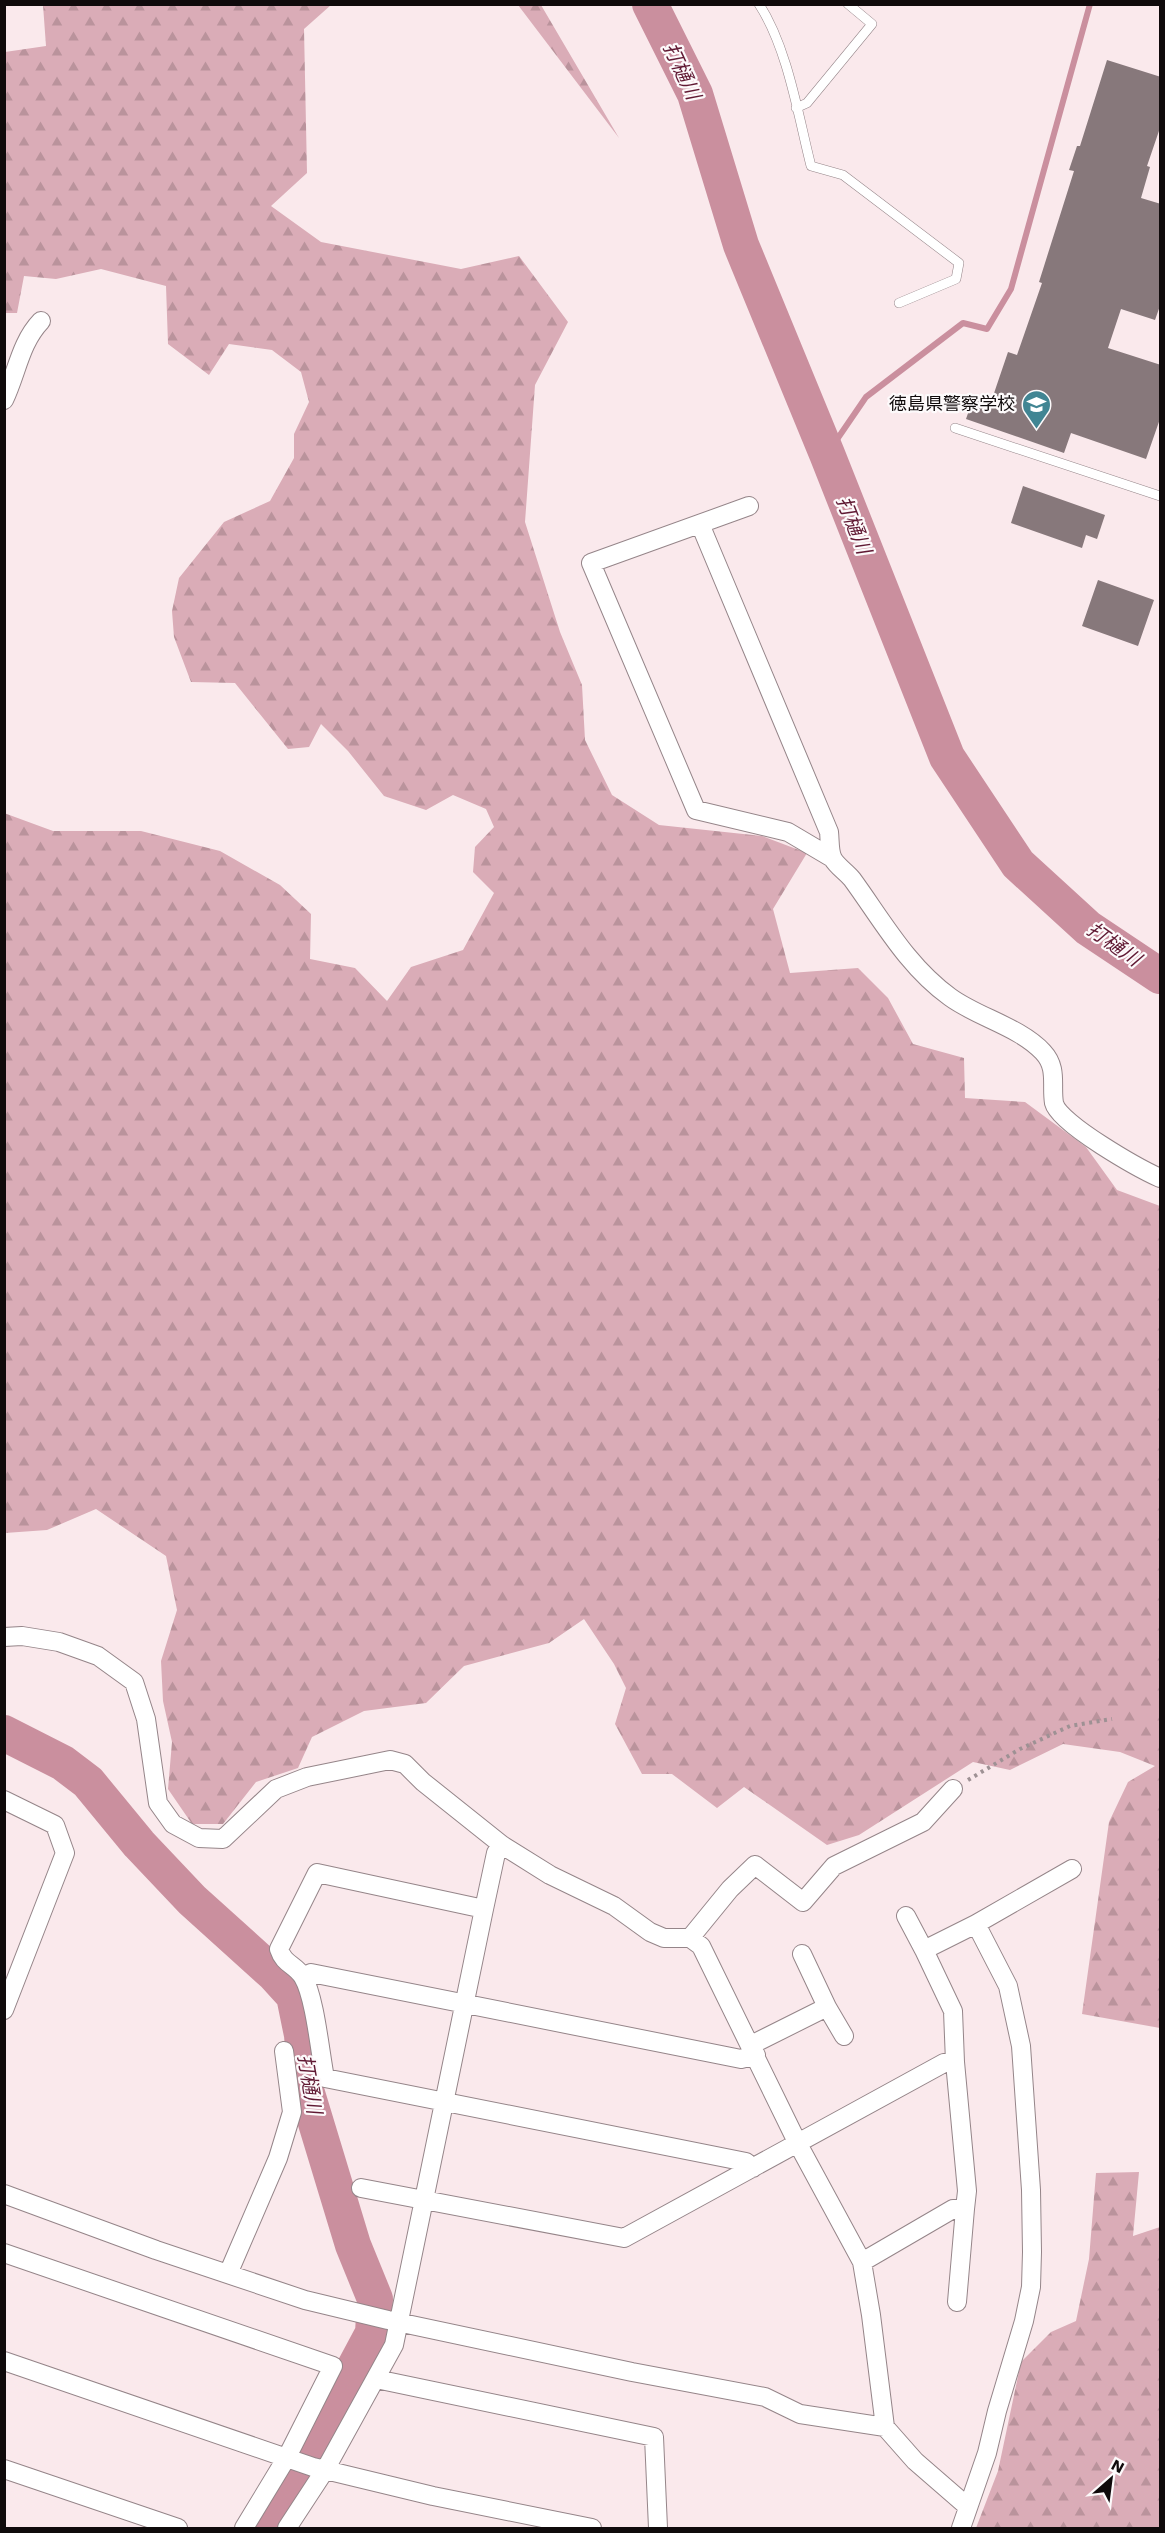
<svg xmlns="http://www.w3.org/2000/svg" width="1165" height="2533" viewBox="0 0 1165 2533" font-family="'Work Sans','Noto Sans JP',sans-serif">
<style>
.forest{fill:url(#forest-firs)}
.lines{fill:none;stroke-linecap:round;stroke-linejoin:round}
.stream{stroke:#ca8f9e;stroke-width:6}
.river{stroke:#ca8f9e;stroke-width:36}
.building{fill:#87787b}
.lane-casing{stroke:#958589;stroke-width:10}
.street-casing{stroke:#958589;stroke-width:20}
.path{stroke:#9e9194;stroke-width:4;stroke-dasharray:3 4.5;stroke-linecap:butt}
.lane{stroke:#fff;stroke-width:9}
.street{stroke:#fff;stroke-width:18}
.labels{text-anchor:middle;stroke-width:4.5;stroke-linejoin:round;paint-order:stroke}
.poi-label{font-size:18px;fill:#0f0a0b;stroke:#fdfafb;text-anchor:end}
.water-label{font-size:20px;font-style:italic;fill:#601933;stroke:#fdfafb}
</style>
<defs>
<pattern id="forest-firs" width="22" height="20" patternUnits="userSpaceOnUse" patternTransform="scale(1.5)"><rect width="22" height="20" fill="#daacb7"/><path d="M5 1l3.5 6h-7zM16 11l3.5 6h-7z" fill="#ba939c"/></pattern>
</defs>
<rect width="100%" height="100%" fill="#fae9ec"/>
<path class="forest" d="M43 5H331L304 29 307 173 271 206 321 242 461 269 519 256 568 322 535 385 525 522 560 632 582 685 585 740 612 795 659 825 762 836 807 853 773 909 790 973 858 968 888 998 913 1044 964 1058 965 1098 1025 1102 1086 1147 1117 1190 1160 1206V2028L1082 2014 1109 1822 1128 1782 1155 1766 1120 1752 1063 1744 1010 1770 973 1762 859 1835 827 1845 744 1787 717 1808 672 1774H642L615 1724 626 1688 614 1664 584 1619 549 1643 464 1666 426 1703 364 1711 312 1737 298 1768 256 1782 223 1824H192L168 1789 172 1742 163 1701 161 1661 177 1610 166 1556 96 1509 47 1530 5 1533 4 813 53 831H141L220 851 280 885 311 914 310 959 355 968 387 1001 411 967 463 950 494 893 473 872 475 847 494 827 486 809 453 795 426 810 384 796 348 751 321 724 309 747 288 749 235 683 191 682 174 637 172 611 179 578 224 522 270 501 294 458V434L309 402 301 372 272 350 229 344 209 375 168 344 166 286 101 269 56 279 24 276 17 313H5V52L46 46Z
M518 5H541L619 138Z
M1139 2172 1133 2236 1160 2227V2528H976L998 2471 1021 2362 1051 2332 1076 2321 1089 2259 1096 2173Z"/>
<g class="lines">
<path class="stream" d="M827 454 866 397 963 323 987 329 1011 289 1090 4"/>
<path class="river" d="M650 4 695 94 741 245 827 454 947 757 1018 864 1088 928 1160 976
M4 1733 63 1763 88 1782 139 1844 192 1900 274 1974 294 1996 302 2035 306 2090 353 2245 375 2299 373 2333 319 2434 262 2528"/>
</g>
<path class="building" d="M1107 60 1161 77V125L1147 166 1150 167 1141 198 1161 204V303L1155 320 1121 309 1108 348 1161 365V416L1146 459 1071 433 1064 453 966 419 974 396 991 402 1008 352 1017 355 1042 283 1039 282 1074 171 1069 170 1077 146H1080Z
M1023 486 1105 515 1097 539 1086 535 1082 548 1011 523Z
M1098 580 1154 600 1138 646 1082 626Z"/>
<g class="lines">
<defs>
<path id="lane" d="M759 4C788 49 798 115 811 166L843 175 959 263 956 279 899 303
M796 108 807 103 872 24 848 4
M955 428 1160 496"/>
<path id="street" d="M4 400C17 373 20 343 41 321
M749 506 591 563 696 810 788 832 832 858
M700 524 829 832C830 840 829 852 833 859 837 866 846 872 852 879 882 920 907 966 950 997 977 1017 1020 1027 1043 1052 1058 1068 1051 1085 1054 1103 1059 1124 1140 1169 1160 1178
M4 1637 22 1636 59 1642 98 1656 134 1682 146 1719 158 1803 173 1824 199 1838 223 1839 276 1789 307 1777 390 1760 405 1764 423 1782 502 1845 496 1853 484 1909 394 2345 325 2470 287 2528
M953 1789 923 1822 834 1866 803 1902 755 1865 730 1889 690 1938 701 1946 798 2144 862 2262 871 2315 885 2427 915 2461 968 2507
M4 1800 55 1825 65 1853 4 2010
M502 1845 550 1875 614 1906 650 1932 664 1938H690
M484 1909 317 1873 279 1949C284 1965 295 1964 303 1977 315 1997 320 2053 325 2078L746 2162 753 2168
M906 1916 924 1950 976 1924 1072 1869
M924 1950 953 2011 955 2062 967 2191 965 2209
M802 1954 827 2007 844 2036
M303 1977 311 1973 741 2059 756 2055
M751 2045 827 2007
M361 2188 624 2238 944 2063 955 2062
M4 2194 156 2250 305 2300 388 2320 632 2372 765 2397 800 2414 885 2427
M4 2253 333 2366 287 2457 244 2528
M862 2262 953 2209H965L957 2302
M228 2274 278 2158 292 2112 284 2051
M4 2361 313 2467 433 2496 592 2528
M376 2379 654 2437 658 2528
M4 2469 178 2528
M961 2528 987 2453 997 2411 1024 2321 1031 2287 1032 2252 1031 2190 1021 2046 1008 1986 976 1924"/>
</defs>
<use href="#lane" class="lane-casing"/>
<use href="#street" class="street-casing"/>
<path class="path" d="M968 1780 1020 1749 1070 1726 1112 1719"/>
<use href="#lane" class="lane"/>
<use href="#street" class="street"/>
</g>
<defs>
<symbol id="school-pin" viewBox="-11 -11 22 30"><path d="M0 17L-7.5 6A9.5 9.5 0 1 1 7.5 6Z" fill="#418593" stroke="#fdfafb"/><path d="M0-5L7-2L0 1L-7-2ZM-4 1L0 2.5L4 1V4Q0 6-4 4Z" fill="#fff"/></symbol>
</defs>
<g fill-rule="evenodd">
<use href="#school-pin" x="1020" y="388" width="33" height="45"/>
</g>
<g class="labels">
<g class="poi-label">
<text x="1015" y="410">徳島県警察学校</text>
</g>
<g class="water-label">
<text transform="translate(682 71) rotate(65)" y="7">打樋川</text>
<text transform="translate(854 525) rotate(68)" y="7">打樋川</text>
<text transform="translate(1114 944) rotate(35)" y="7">打樋川</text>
<text transform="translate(310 2084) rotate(80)" y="7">打樋川</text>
</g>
</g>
<rect width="1165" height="2533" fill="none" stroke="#0f0a0b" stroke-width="12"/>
<g transform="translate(1111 2479) rotate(28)" stroke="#fdfafb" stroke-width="4.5" paint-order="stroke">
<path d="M0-4.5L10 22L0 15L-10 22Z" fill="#0f0a0b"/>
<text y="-9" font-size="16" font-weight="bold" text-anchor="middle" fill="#0f0a0b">N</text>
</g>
</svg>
